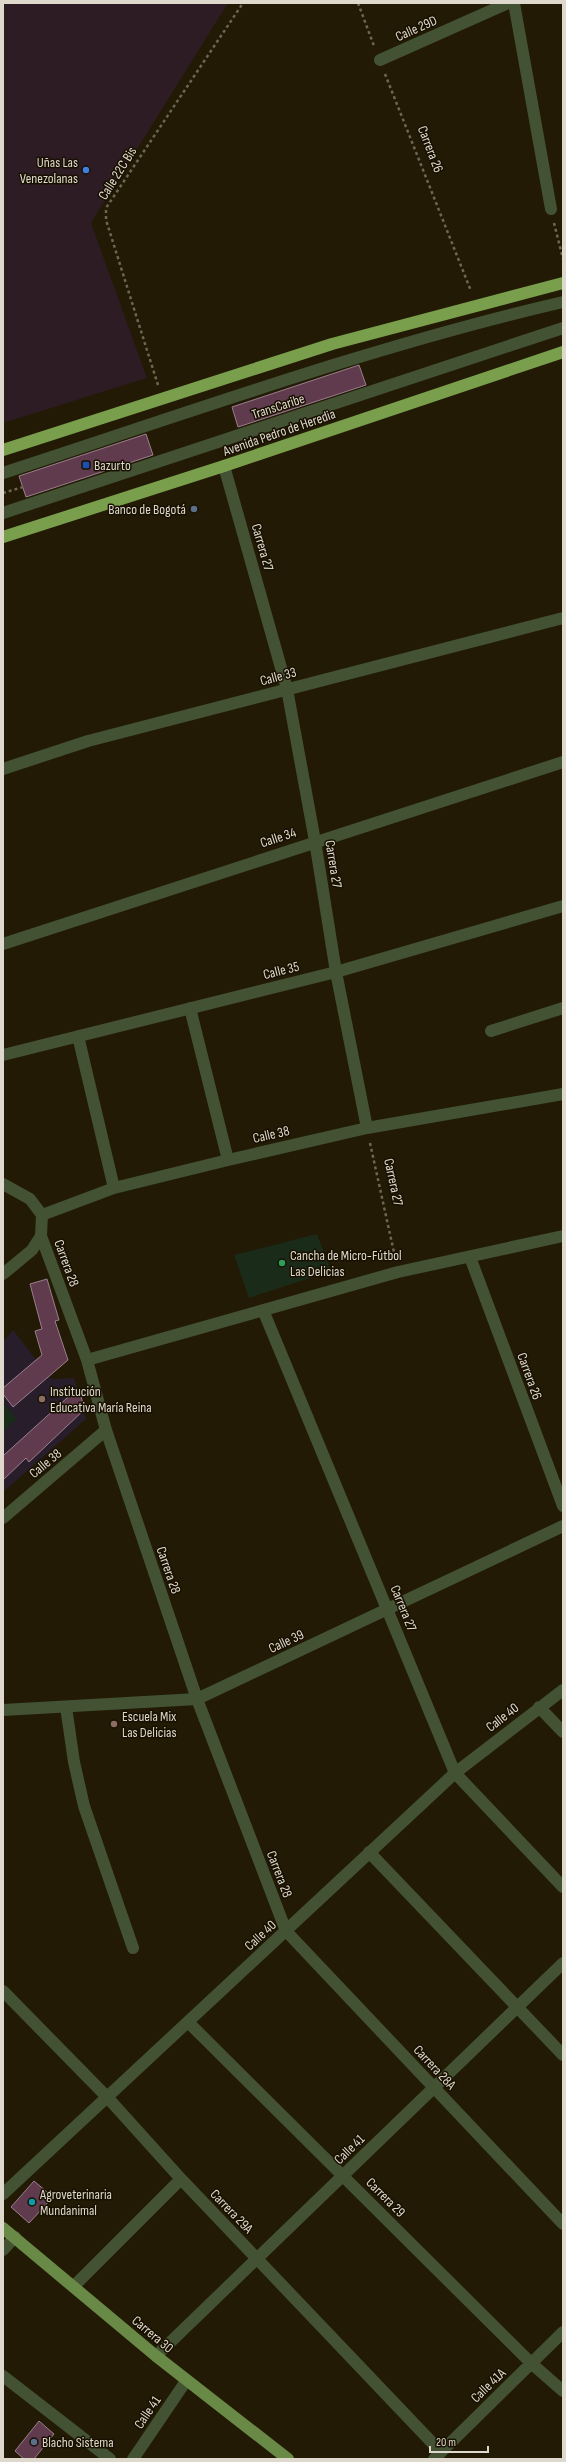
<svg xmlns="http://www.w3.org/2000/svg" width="566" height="2462" viewBox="0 0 566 2462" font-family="'Sofia Sans Condensed',sans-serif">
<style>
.commercial{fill:#2d1c23}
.education{fill:#281d2b}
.pitch{fill:#1b2b19}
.building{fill:#603b4e;stroke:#9a7f8c}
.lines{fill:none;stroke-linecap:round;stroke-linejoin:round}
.path{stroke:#6c6653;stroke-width:2.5;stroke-dasharray:3 3;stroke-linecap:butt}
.minor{stroke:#425233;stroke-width:12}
.major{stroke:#698946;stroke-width:12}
.highway{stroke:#799f4d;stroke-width:12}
.shop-dot{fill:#3f7fe0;stroke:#181000;stroke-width:1.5}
.transit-dot{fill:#1a4fb4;stroke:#181000;stroke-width:1.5}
.service-dot{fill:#5c6f8a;stroke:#181000;stroke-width:1.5}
.leisure-dot{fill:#2e9e5b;stroke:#181000;stroke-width:1.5}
.education-dot{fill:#8d6e63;stroke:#181000;stroke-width:1.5}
.culture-dot{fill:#0f9aa8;stroke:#181000;stroke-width:1.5}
.labels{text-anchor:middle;stroke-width:3;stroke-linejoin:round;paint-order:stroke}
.street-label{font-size:14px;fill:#ded9cc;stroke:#181000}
.poi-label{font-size:14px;fill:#ded9cc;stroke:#181000;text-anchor:start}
</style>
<rect width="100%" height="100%" fill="#221a04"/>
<path class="commercial" d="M3 3H228L91 223 147 378 3 423Z"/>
<path class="education" d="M13 1330 51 1379 74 1378 86 1419 3 1492V1342Z"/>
<path class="pitch" d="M317 1234 331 1271 249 1298 234 1255Z
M3 1403 17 1419 3 1431Z"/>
<path class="building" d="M359 365 366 385 238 427 232 407Z
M146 434 153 455 26 497 19 476Z
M47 1279 59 1320 55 1321 68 1360 13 1407 3 1394V1388L42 1355 35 1331 42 1329 30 1284Z
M78 1388 85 1409 29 1462 26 1458 3 1480V1456Z
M34 2181 53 2197 29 2223 11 2207Z
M39 2421 54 2434 34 2459H24L15 2451Z"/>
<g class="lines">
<path class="path" d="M358 3 374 46
M385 74 471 291
M554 223 563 259
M158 385 106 220V208L243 3
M3 493 23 487
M370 1143 395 1257"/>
<path class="minor" d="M514 3 551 209
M380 60 508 3
M224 466 287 689 315 841 336 972 367 1128
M3 473C188 413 373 346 563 302
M3 513 563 328
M3 769 88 741 563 618
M3 944 563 762
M190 1008 228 1160
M491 1031 563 1008
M78 1036 114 1188
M3 1055 336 972 563 906
M3 1184 30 1199 42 1215
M42 1215 41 1236 87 1360 106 1430 197 1699 286 1931 563 2224
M42 1215 114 1188 228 1160 367 1128 563 1094
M470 1257 563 1506
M3 1274 32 1250 41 1236
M263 1310 455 1773 563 1887
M87 1360 398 1272 563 1236
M3 1518 106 1430
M66 1707 74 1762 84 1806 133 1948
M539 1707 563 1732
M3 1710 197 1699 563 1526
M369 1852 563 2055
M3 1991 108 2098 181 2179 441 2452
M189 2023 531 2363 563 2391
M3 2194 455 1773 563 1690
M3 2250 15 2237
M74 2286 181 2179
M156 2356 563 1963
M3 2376 110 2459
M133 2459 186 2381
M434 2459 563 2332"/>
<path class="major" d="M3 2228 156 2356 288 2459"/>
<path class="highway" d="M3 450 332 344 563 283
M3 537 224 466 563 352"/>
</g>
<circle class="shop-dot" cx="86" cy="170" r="4"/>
<rect class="transit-dot" x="82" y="461" width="8" height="8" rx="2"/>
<g class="service-dot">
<circle cx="194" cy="509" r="4"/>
<circle cx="34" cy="2442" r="4"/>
</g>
<circle class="leisure-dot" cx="282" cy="1263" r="4"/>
<g class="education-dot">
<circle cx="42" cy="1399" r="4"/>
<circle cx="114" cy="1724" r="4"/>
</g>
<circle class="culture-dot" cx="32" cy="2202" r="4"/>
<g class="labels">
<g class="street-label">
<text transform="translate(416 28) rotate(-24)" y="5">Calle 29D</text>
<text transform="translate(431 149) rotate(69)" y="5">Carrera 26</text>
<text transform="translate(117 173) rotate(-58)" y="5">Calle 22C Bis</text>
<text transform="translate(278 406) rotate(-18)" y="5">TransCaribe</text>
<text transform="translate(279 432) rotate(-19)" y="5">Avenida Pedro de Heredia</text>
<text transform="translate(263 547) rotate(74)" y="5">Carrera 27</text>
<text transform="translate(278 676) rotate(-15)" y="5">Calle 33</text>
<text transform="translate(278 837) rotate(-18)" y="5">Calle 34</text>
<text transform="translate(334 864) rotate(81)" y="5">Carrera 27</text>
<text transform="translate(281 970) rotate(-14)" y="5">Calle 35</text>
<text transform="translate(271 1134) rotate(-13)" y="5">Calle 38</text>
<text transform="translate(394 1182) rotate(78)" y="5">Carrera 27</text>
<text transform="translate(67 1263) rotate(70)" y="5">Carrera 28</text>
<text transform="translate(530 1376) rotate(70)" y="5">Carrera 26</text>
<text transform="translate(45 1463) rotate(-40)" y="5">Calle 38</text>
<text transform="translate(169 1570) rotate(71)" y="5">Carrera 28</text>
<text transform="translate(404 1608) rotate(68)" y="5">Carrera 27</text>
<text transform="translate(286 1641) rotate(-25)" y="5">Calle 39</text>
<text transform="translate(502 1717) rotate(-38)" y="5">Calle 40</text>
<text transform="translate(280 1874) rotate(69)" y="5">Carrera 28</text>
<text transform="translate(260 1935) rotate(-43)" y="5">Calle 40</text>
<text transform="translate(435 2067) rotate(47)" y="5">Carrera 28A</text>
<text transform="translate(349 2149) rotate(-44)" y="5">Calle 41</text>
<text transform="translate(386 2197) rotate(45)" y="5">Carrera 29</text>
<text transform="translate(232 2211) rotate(46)" y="5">Carrera 29A</text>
<text transform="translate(153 2334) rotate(40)" y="5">Carrera 30</text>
<text transform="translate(488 2385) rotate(-44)" y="5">Calle 41A</text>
<text transform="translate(147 2412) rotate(-56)" y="5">Calle 41</text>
</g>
<g class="poi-label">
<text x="78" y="167" text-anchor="end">Uñas Las<tspan x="78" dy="16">Venezolanas</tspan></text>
<text x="94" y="470">Bazurto</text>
<text x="186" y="514" text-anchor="end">Banco de Bogotá</text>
<text x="290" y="1260">Cancha de Micro-Fútbol<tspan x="290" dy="16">Las Delicias</tspan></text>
<text x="50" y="1396">Institución<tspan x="50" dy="16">Educativa María Reina</tspan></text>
<text x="122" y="1721">Escuela Mix<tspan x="122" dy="16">Las Delicias</tspan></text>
<text x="40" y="2199">Agroveterinaria<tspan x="40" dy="16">Mundanimal</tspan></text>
<text x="42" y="2447">Blacho Sistema</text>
</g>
</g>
<rect width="566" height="2462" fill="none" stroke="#ded9cc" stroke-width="8"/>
<path d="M430 2446v6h58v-6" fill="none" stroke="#ded9cc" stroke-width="2"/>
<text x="436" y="2446" font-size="12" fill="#ded9cc" stroke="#181000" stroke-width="3" paint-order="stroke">20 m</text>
</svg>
